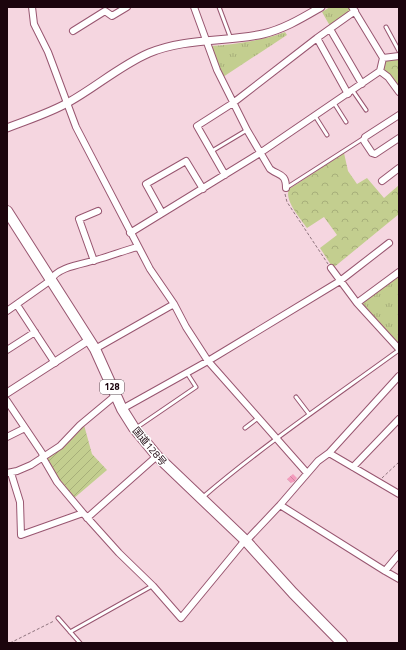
<svg xmlns="http://www.w3.org/2000/svg" width="406" height="650" viewBox="0 0 406 650" font-family="'Titillium Web','Noto Sans JP',sans-serif">
<style>
.grass{fill:url(#grass-tufts)}
.forest{fill:url(#forest-crowns)}
.garden{fill:url(#garden-furrows)}
.building{fill:url(#building-back-hatch)}
.lines{fill:none;stroke-linecap:round;stroke-linejoin:round}
.service-casing{stroke:#985670;stroke-width:5}
.minor-casing{stroke:#985670;stroke-width:8}
.tertiary-casing{stroke:#985670;stroke-width:9}
.trunk-casing{stroke:#985670;stroke-width:12}
.path{stroke:#8f747e;stroke-width:1;stroke-dasharray:3 2;stroke-linecap:butt}
.service{stroke:#fff;stroke-width:3}
.minor{stroke:#fff;stroke-width:6}
.tertiary{stroke:#fff;stroke-width:7}
.trunk{stroke:#fff;stroke-width:10}
.labels{text-anchor:middle;stroke-width:3;stroke-linejoin:round;paint-order:stroke}
.shield{fill:#fff;stroke:#5f4f56;stroke-width:1}
.shield-label{font-size:9px;font-weight:bold;fill:#1b040d}
.street-label{font-size:10px;fill:#1b040d;stroke:#fff}
</style>
<defs>
<pattern id="grass-tufts" width="24" height="20" patternUnits="userSpaceOnUse"><rect width="24" height="20" fill="#c3ce8f"/><path d="M3 7l-1-3M5 7V3M7 7l1-3M15 17l-1-3M17 17v-4M19 17l1-3" fill="none" stroke="#a7af7a"/></pattern>
<pattern id="forest-crowns" width="20" height="18" patternUnits="userSpaceOnUse"><rect width="20" height="18" fill="#c3ce8f"/><path d="M2 6a3 3 0 1 1 6 0M12 15a3 3 0 1 1 6 0" fill="none" stroke="#a7af7a"/></pattern>
<pattern id="garden-furrows" width="10" height="10" patternUnits="userSpaceOnUse"><rect width="10" height="10" fill="#c3ce8f"/><path d="M-1 1l2-2M0 10L10 0M9 11l2-2" fill="none" stroke="#a7af7a"/></pattern>
<pattern id="building-back-hatch" width="6" height="6" patternUnits="userSpaceOnUse"><rect width="6" height="6" fill="#f49cbd"/><path d="M-1 5l2 2M0 0l6 6M5-1l2 2" fill="none" stroke="#d185a1"/></pattern>
</defs>
<rect width="100%" height="100%" fill="#f5d6e0"/>
<path class="grass" d="M330 7H350L352 10 330 26 322 12Z
M285 32 287 35 223 77 210 46C235 44 261 41 285 32Z
M399 274V346L361 304V303Z"/>
<path class="forest" d="M399 57V88L393 78 382 70 384 61Z
M344 153 348 171 357 184 367 178 384 198 399 185V214L333 268 320 248 337 235 324 217 307 228C300 218 284 200 289 189Z"/>
<path class="garden" d="M84 425 92 454 107 470 73 499 58 481 46 459Z"/>
<path class="building" d="M293 474 297 478 294 482H293L291 483 287 479Z"/>
<g class="lines">
<defs>
<path id="service" d="M219 7 231 39
M386 27 399 51
M353 91 366 110
M334 103 346 122
M315 116 327 135
M212 151 247 130
M286 188 364 138
M296 397 309 414
M136 428 196 387 187 373
M245 428 258 418
M203 497C265 444 333 398 399 350
M58 618 80 643
M70 632 152 586"/>
<path id="minor" d="M32 7 34 24 48 52 76 127 150 269 174 304 186 327 208 361 307 473
M194 7 217 70 247 130 270 169C279 176 286 173 286 188
M330 29 362 84
M73 31 105 11 112 16 127 7
M317 38 348 94
M383 58 399 56
M380 71 388 77 399 92
M399 115 365 137 364 141 372 153 375 154 399 138
M225 175 197 126 233 103 317 38 355 11
M382 181 399 168
M162 213 146 184 186 161 203 189
M130 233 260 153 380 71 383 58 352 7
M94 261 79 219 98 211
M331 268 357 303 399 349
M357 303 399 272
M17 305 55 363
M7 311 51 280C57 267 83 264 96 260 110 256 123 251 137 247
M95 349 174 304
M7 350 35 332
M7 401 42 453 43 458 57 482 83 513 119 553 153 586 181 618 242 544 246 541 280 505 318 461 329 453 399 376
M122 409 208 361 340 281 389 243
M7 437 25 428
M329 453 399 494
M353 467 399 419
M7 473 17 471 31 465 60 446 80 425 116 395
M11 473 20 502 21 535 83 513
M280 505 385 571 399 579
M87 518 157 456
M385 571 399 554"/>
<path id="tertiary" d="M7 128C27 120 50 113 69 102 96 87 121 65 149 53 185 38 226 42 263 34 284 29 302 18 321 7
M7 393 89 340"/>
<path id="trunk" d="M7 211 95 349 122 409 134 428 157 456 246 541 293 593 342 643"/>
</defs>
<use href="#service" class="service-casing"/>
<use href="#minor" class="minor-casing"/>
<use href="#tertiary" class="tertiary-casing"/>
<use href="#trunk" class="trunk-casing"/>
<path class="path" d="M285 194 287 202 328 264
M382 478 399 462
M10 643 54 621"/>
<use href="#service" class="service"/>
<use href="#minor" class="minor"/>
<use href="#tertiary" class="tertiary"/>
<use href="#trunk" class="trunk"/>
</g>
<g class="labels">
<rect class="shield" x="100" y="380" width="24" height="14" rx="3"/>
<g class="shield-label">
<text x="112" y="390">128</text>
</g>
<g class="street-label">
<text transform="translate(150 446) rotate(50)" y="4">国道128号</text>
</g>
</g>
<rect width="406" height="650" fill="none" stroke="#1b040d" stroke-width="16"/>
</svg>
